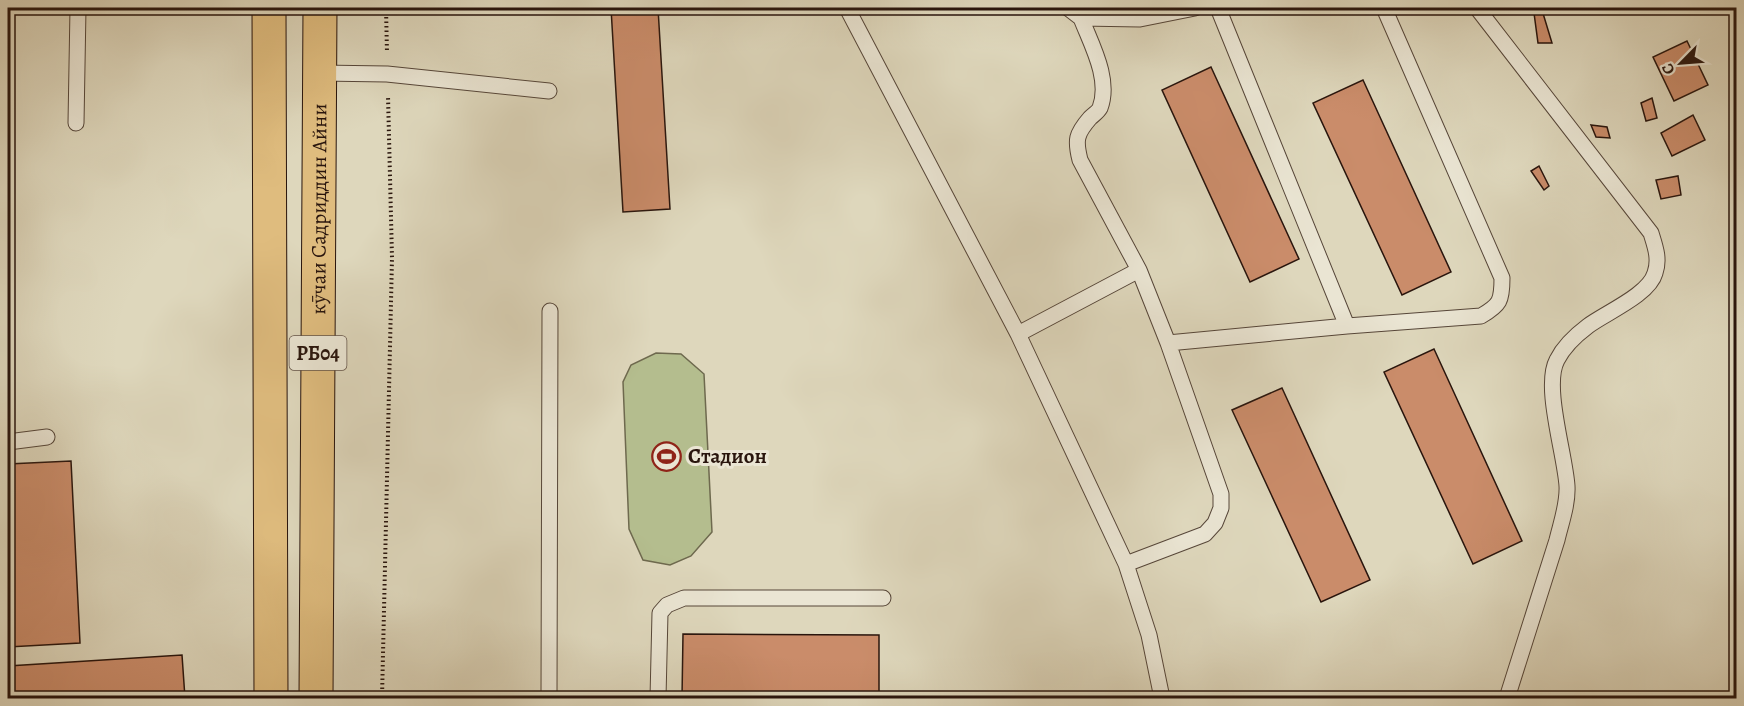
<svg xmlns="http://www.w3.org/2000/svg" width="1744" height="706" viewBox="0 0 1744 706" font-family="Alegreya,serif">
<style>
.green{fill:#b4bd8e;stroke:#6e694e;stroke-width:1.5}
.building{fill:#ca8c6a;stroke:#29150d;stroke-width:1.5}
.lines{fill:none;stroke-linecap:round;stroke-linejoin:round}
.lane-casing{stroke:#564639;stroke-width:17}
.highway-casing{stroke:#29150d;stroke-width:35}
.path{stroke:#29150d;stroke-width:4;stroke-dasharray:1.5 3;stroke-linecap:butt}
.lane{stroke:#eae5d3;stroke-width:15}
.highway{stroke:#dfbc7e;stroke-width:33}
.labels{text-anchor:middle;stroke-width:6;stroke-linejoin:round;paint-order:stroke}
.shield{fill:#eae5d3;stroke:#635348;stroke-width:1.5}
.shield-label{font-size:20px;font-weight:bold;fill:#29150d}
.street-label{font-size:21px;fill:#29150d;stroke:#eae5d3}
.poi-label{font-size:21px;font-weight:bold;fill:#29150d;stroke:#eae5d3;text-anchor:start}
</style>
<rect width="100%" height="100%" fill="#ded7bc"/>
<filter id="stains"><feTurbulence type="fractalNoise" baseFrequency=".00333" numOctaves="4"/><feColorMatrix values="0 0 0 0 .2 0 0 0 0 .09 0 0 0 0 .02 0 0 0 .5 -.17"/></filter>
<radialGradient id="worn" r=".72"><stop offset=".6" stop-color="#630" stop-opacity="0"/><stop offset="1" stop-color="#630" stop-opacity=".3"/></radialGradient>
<path class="green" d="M656 353 681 354 704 374 712 532 691 556 670 565 643 560 629 529 623 382 631 365Z"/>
<path class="building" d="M611 8H658L670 209 623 212Z
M1542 10 1552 43H1538L1534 13Z
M1687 41 1708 85 1674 101 1653 57Z
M1211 67 1299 259 1250 282 1162 90Z
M1363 80 1451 272 1402 295 1313 103Z
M1652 98 1657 118 1646 121 1641 103Z
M1693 115 1705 140 1672 156 1661 133Z
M1591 125 1607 127 1610 138 1596 137Z
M1539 166 1549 186 1544 190 1531 171Z
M1678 176 1681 195 1661 199 1656 180Z
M1434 349 1522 541 1473 564 1384 372Z
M1282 388 1370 580 1321 602 1232 410Z
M71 461 80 643 8 647V464Z
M683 634 879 635V698H682Z
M182 655 185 698H8V666Z"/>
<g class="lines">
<defs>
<path id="lane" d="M847 8 1018 334 1126 564
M1068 8 1081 18 1140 19 1195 8
M1218 8 1347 326 1481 316C1500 305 1502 301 1502 278L1384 8
M1477 8 1651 233C1655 246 1660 259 1655 273 1649 295 1605 313 1588 326 1576 335 1564 346 1557 360 1543 386 1565 454 1567 486 1568 504 1561 523 1557 540L1507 698
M1081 18C1091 44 1111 79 1100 108 1098 112 1093 115 1090 118 1076 134 1075 140 1080 160L1139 270 1168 343 1221 494V508L1215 523 1205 534 1126 564 1149 635 1162 698
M320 73 387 74 549 91
M76 123 78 8
M1018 334 1139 270
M1168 343 1347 326
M8 442 47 437
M549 698 550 311
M658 698 660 613 667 605 684 598H883"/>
<g id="highway">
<path d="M269 8 271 698"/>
<path id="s1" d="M316 698 320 8"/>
</g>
</defs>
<use href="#lane" class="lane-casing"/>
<use href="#highway" class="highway-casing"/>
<path class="path" d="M386 8 387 53
M382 698 392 258 388 96"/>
<use href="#lane" class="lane"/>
<use href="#highway" class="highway"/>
</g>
<defs>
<symbol id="stadium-ring" viewBox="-11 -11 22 22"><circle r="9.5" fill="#eae5d3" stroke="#8f2418" stroke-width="1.5"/><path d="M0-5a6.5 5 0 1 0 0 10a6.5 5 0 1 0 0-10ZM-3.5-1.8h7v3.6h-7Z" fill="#8f2418"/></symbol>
</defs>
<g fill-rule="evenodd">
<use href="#stadium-ring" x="650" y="440" width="33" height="33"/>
</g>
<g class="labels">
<rect class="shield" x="289.5" y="336" width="57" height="34" rx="4.5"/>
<g class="shield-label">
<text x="318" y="360">РБ04</text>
</g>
<g class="street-label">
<text dy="7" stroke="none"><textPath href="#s1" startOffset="489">кӯчаи Садриддин Айни</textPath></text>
</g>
<g class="poi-label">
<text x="688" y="463">Стадион</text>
</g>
</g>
<rect width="1744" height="706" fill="none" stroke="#ded7bc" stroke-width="30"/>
<rect x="9" y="9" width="1726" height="688" fill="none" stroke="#29150d" stroke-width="3"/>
<rect x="15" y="15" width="1714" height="676" fill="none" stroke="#29150d" stroke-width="1.5"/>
<g transform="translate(1681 63) rotate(245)" stroke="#eae5d3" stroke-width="4.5" paint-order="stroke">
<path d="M0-4.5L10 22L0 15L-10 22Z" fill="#29150d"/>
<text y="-9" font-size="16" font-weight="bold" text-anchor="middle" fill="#29150d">С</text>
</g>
<rect width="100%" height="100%" filter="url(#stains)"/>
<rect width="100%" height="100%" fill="url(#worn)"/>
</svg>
